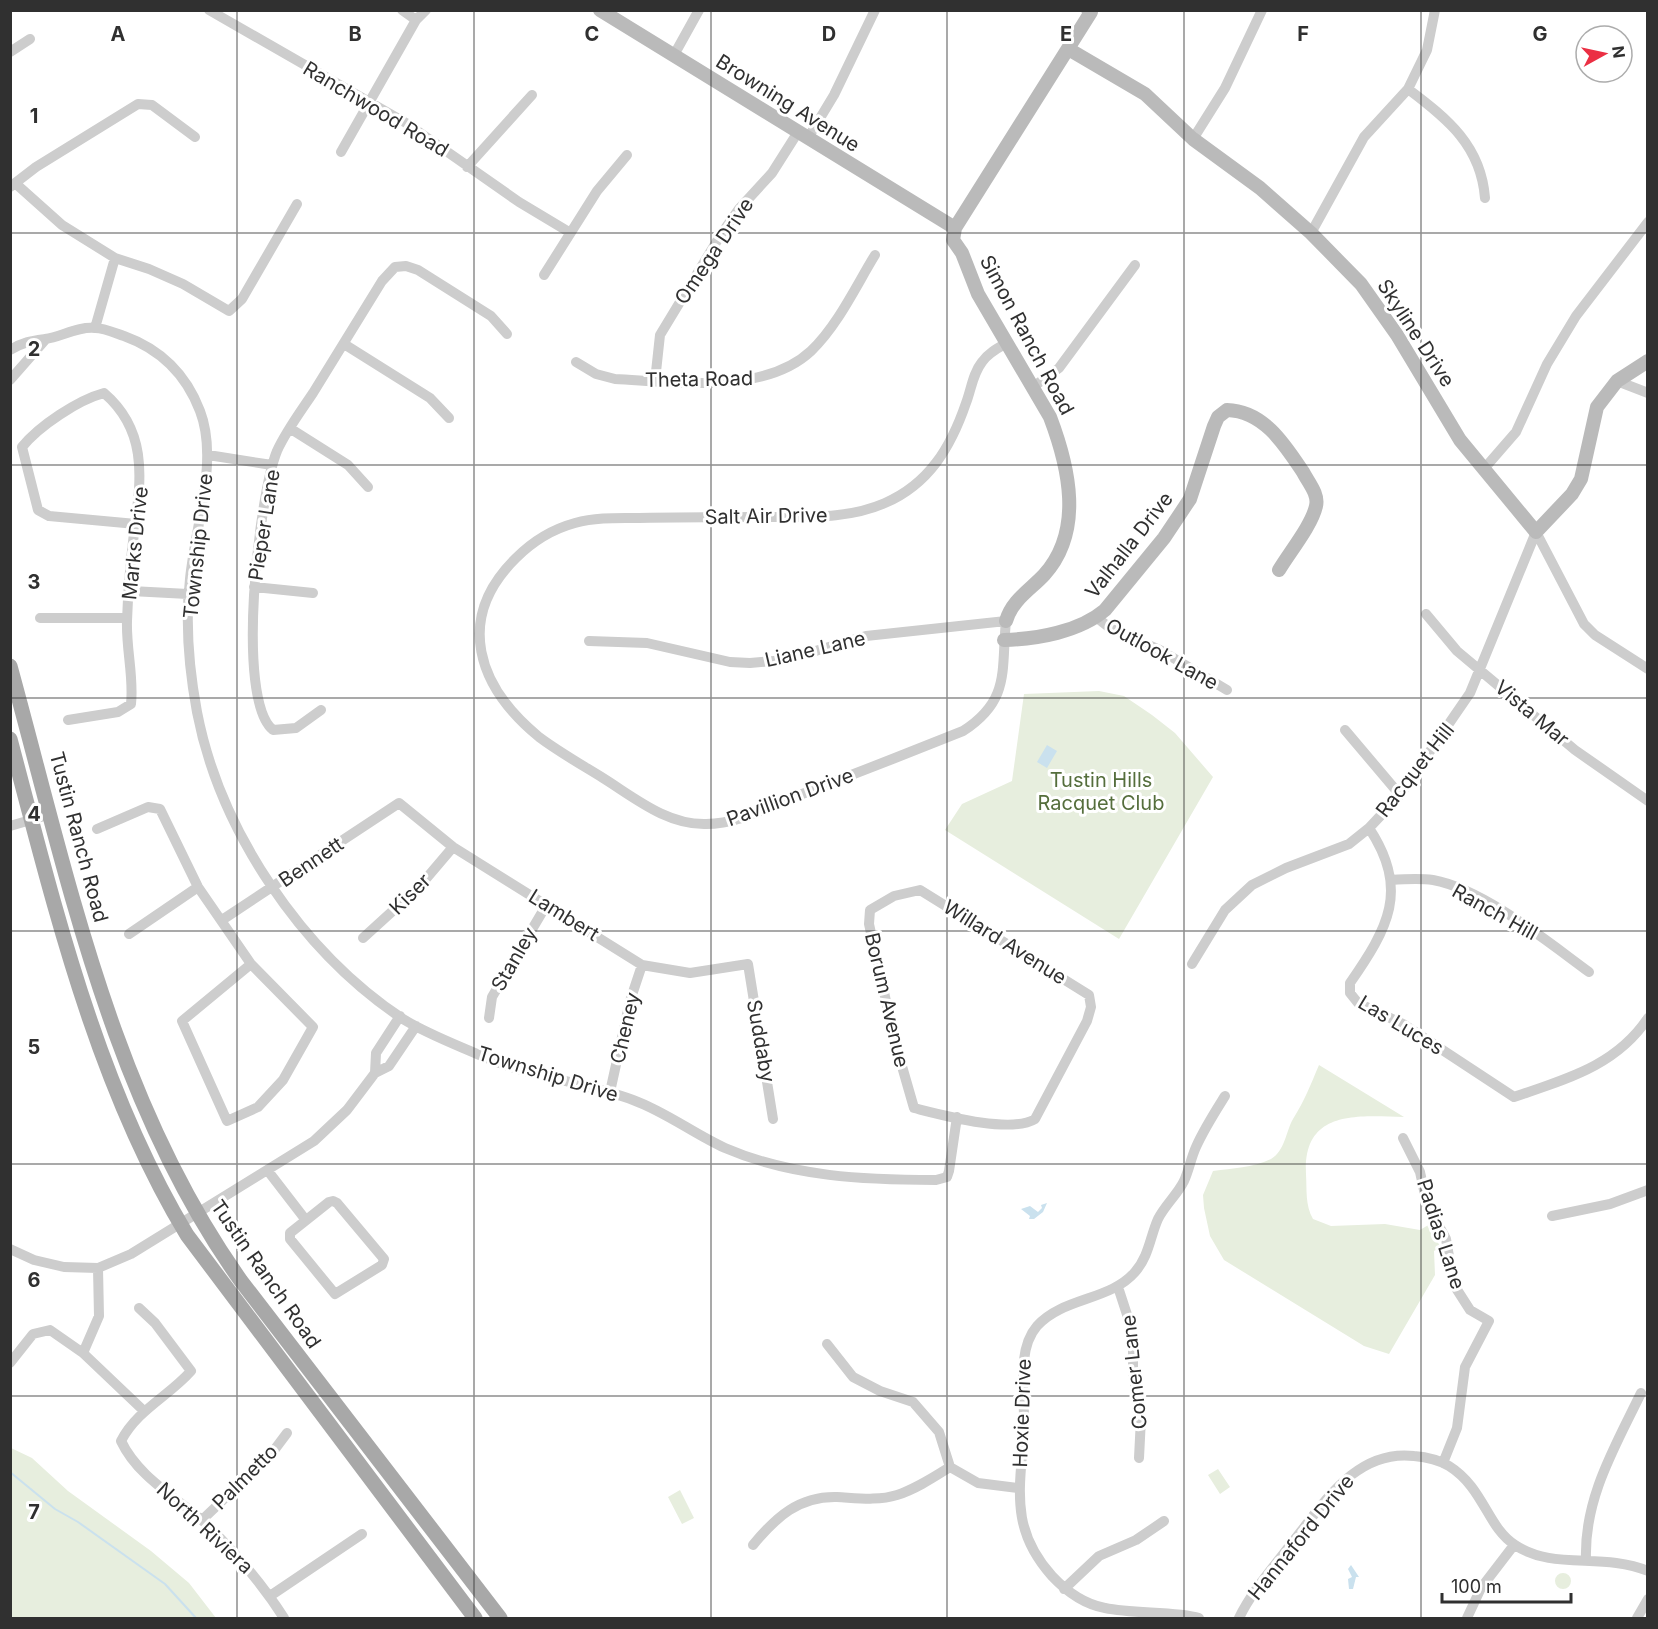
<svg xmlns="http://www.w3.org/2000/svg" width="1658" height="1629" viewBox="0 0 1658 1629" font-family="Inter,sans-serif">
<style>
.green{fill:#e7eede}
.water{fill:#cae1ee}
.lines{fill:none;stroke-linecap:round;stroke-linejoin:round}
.stream{stroke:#cae1ee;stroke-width:2}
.street{stroke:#cdcdcd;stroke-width:10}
.secondary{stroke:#bababa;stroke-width:14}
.primary{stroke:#a8a8a8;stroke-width:15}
.grid{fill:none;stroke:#303030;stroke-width:1.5;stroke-opacity:0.55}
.labels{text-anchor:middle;stroke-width:6;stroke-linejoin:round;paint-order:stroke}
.street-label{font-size:20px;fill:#303030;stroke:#fff}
.park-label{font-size:20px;fill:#556e3c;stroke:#fff}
.grid-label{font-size:20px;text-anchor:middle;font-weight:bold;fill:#303030;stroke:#fff;stroke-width:6;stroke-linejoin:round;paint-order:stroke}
</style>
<rect width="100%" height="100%" fill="#fff"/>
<path class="green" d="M1099 691 1124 696 1152 715 1175 733 1213 777 1119 939 945 830 962 804 1012 781 1024 694Z
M1319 1065 1404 1117C1358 1116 1303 1109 1306 1174 1307 1190 1305 1205 1313 1219L1331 1226 1385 1224 1420 1230 1430 1224 1440 1247 1434 1251 1435 1275 1389 1354 1364 1346 1224 1260 1210 1236 1204 1208 1203 1195 1213 1171C1233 1168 1252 1168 1271 1159 1285 1151 1286 1131 1293 1119 1305 1100 1310 1086 1319 1065Z
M11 1448 32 1458 68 1491 151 1551 189 1583 216 1618H11Z
M1218 1469 1230 1487 1220 1494 1208 1475Z
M680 1490 694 1518 682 1524 668 1497Z
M1555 1581a8 8 0 1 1 16 0a8 8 0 1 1-16 0Z"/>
<path class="water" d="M1047 745 1057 751 1047 768 1037 762Z
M1047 1203 1043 1212 1034 1219H1029L1030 1216 1021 1209 1030 1206 1038 1212 1042 1208 1041 1205Z
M1351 1565 1359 1577H1356L1353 1589H1349L1348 1579 1352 1577 1348 1569Z"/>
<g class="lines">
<path class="stream" d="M10 1472 55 1509 78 1522 165 1584 196 1618"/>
<path class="street" d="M209 10 406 123 519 202 569 232
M402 10 416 20
M10 52 30 39
M674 55 699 10
M1408 89C1448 119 1481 146 1485 198
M808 138 834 95 875 10
M1193 139 1225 88 1262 10
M341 152 416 20 426 10
M467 167 532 95
M15 183 62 225 115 258 149 269 183 284 229 311 242 299 297 204
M10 187 36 167 138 104 152 105 195 137
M1311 233 1364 137 1408 89 1427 50 1435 10
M544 275 597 191 627 155
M95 328 115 258
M344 344 430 398 449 418
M10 350C23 342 31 341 45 339 61 337 78 326 95 328 104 328 115 333 124 336 160 349 186 374 200 411 219 460 195 527 190 579 185 623 189 669 197 712 220 831 302 952 403 1019 427 1034 457 1045 484 1057 531 1077 584 1082 633 1100 666 1112 694 1134 725 1148 792 1177 865 1180 936 1180L947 1177 949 1171 957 1117
M576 362 596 374 615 379C675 382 764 395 811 351 838 325 856 286 875 255
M10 380 46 339
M655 381 660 335 720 236 739 209 772 173 798 132
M1617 381 1648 393
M1033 387 1059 368 1135 265
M291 429 348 465 368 487
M208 455 272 465
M1483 470 1516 432 1547 364 1576 316 1648 222
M1536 532 1584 624 1595 635 1648 669
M254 587 313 593
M131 591 188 594
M1426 614 1457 651 1575 750 1648 801
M1096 617 1110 628 1160 650 1227 690
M40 618H127
M589 641 647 643 730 662 750 663 785 660 866 636 1006 621C1001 670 1011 700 963 731 908 753 852 775 797 796 768 807 738 824 706 824 667 825 635 798 603 778 582 765 559 752 539 737 478 687 454 619 516 558 533 541 553 529 575 523 596 517 618 518 639 518 687 517 736 517 785 517 819 517 853 517 885 503 929 484 951 447 966 403 971 390 973 373 982 362 988 353 998 348 1007 343
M321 710 296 728 273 730C235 699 259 495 277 451 286 431 301 411 313 393 336 356 359 318 382 281L395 267 406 266 418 270 491 316 507 334
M68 720 118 712 131 704C134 677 126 649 127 621 128 590 131 556 135 525 142 475 146 429 104 393 78 400 39 426 22 447L38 510 49 516 136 524
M1345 730 1400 795
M10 826 51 814
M1369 828C1410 890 1388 928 1350 983V993L1358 1003 1403 1024 1514 1097C1566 1079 1616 1066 1648 1018
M97 829 148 807 160 809 198 887 251 964 313 1027 283 1080 258 1107 227 1121 182 1021 251 964
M1391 880C1405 879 1419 878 1433 880 1483 889 1548 942 1589 972
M920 890 1089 995 1091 1007 1087 1021 1035 1119C1011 1134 942 1115 914 1108L895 1042 869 924 870 910 894 896Z
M222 920 399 803 453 847 642 965 690 973 748 964 773 1119
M129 934 198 887
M363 938 419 887 453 847
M1192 964 1225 910 1252 885 1286 868 1349 844 1369 828 1400 795 1470 693 1536 532
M489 1018 492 997 547 904
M375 1073 376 1053 400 1016
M610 1092 630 1001 642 965
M1403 1138 1420 1172 1427 1204 1446 1239 1454 1285 1470 1310 1489 1321 1465 1367 1457 1428 1443 1463
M268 1171 305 1219
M333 1201 337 1203 384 1259 382 1265 335 1294 290 1239V1233L329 1202Z
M1552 1216 1610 1204 1648 1190
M10 1249 34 1260 64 1267 98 1268 131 1254 314 1141 347 1110 375 1073 389 1066 416 1026
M1118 1287 1133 1333V1372L1141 1418 1139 1458
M139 1308 155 1323 191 1371C169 1396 137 1410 121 1441 138 1477 176 1497 204 1522 235 1552 261 1582 284 1618
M827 1344 853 1377 880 1391 913 1402 939 1432 950 1467 978 1483 1018 1488
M83 1353 99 1316 98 1268
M10 1363 33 1334 50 1330 83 1353 144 1411
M202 1520 272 1453 287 1433
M753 1545C776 1517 799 1496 837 1497 857 1498 878 1501 897 1495 916 1489 934 1477 950 1467
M1586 1559C1584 1498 1615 1447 1641 1393
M1064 1589 1099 1556 1136 1540 1164 1521
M270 1596 362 1534
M1199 1618C1176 1611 1133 1614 1105 1608 1083 1604 1067 1592 1052 1576 1008 1527 1021 1486 1024 1426 1025 1395 1016 1350 1037 1326 1063 1297 1110 1301 1135 1272 1149 1256 1150 1237 1158 1219 1165 1205 1177 1195 1184 1181 1189 1170 1191 1158 1196 1147 1204 1129 1215 1112 1225 1096
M1239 1618C1252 1591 1273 1568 1291 1544 1323 1505 1355 1449 1414 1456 1426 1457 1439 1460 1449 1466 1484 1488 1487 1527 1515 1545 1554 1571 1602 1552 1648 1571
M1467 1618 1481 1588 1514 1545
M1637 1618 1648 1599"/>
<path class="secondary" d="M600 10 955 228
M1070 50 1145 94 1193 139 1260 188 1311 233 1361 284 1397 335 1460 440 1536 532 1572 494 1581 479 1597 407 1617 381 1648 361
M955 228 953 240 962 253 978 294 1050 417C1069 467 1084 531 1044 575 1030 590 1012 600 1006 621
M955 228 1091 12 1088 10
M1004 640C1037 639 1079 632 1105 610L1164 538 1190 499 1214 426 1218 417 1227 410C1264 411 1285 445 1303 472 1308 482 1319 494 1316 506 1312 525 1289 553 1279 570"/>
<path class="primary" d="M10 666C68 877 112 1100 241 1281L500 1618
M10 739C55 908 96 1084 187 1235L475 1618"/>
</g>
<path class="grid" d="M237 10V1618M474 10V1618M711 10V1618M947 10V1618M1184 10V1618M1421 10V1618M10 233H1648M10 465H1648M10 698H1648M10 931H1648M10 1164H1648M10 1396H1648"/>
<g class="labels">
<g class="street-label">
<text transform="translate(788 103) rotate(32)" y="7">Browning Avenue</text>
<text transform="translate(376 109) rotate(31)" y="7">Ranchwood Road</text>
<text transform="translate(714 251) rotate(-56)" y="7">Omega Drive</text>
<text transform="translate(1416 333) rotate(57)" y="7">Skyline Drive</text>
<text transform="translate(1027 335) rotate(62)" y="7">Simon Ranch Road</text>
<text transform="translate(699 379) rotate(-1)" y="7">Theta Road</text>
<text transform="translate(766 516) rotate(-1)" y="7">Salt Air Drive</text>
<text transform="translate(264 525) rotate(-81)" y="7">Pieper Lane</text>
<text transform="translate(135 543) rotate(-84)" y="7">Marks Drive</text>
<text transform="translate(1129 545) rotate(-52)" y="7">Valhalla Drive</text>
<text transform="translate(198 546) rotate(-84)" y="7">Township Drive</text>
<text transform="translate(815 649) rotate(-13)" y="7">Liane Lane</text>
<text transform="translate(1162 654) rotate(29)" y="7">Outlook Lane</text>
<text transform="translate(1532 713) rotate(40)" y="7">Vista Mar</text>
<text transform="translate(1415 770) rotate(-52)" y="7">Racquet Hill</text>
<text transform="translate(790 797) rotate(-20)" y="7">Pavillion Drive</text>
<text transform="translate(79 837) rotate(75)" y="7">Tustin Ranch Road</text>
<text transform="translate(311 862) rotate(-34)" y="7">Bennett</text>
<text transform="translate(410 894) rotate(-45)" y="7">Kiser</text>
<text transform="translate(1495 912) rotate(29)" y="7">Ranch Hill</text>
<text transform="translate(564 915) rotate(32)" y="7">Lambert</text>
<text transform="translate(1005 942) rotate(32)" y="7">Willard Avenue</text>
<text transform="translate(514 959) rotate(-60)" y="7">Stanley</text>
<text transform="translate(887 1000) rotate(77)" y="7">Borum Avenue</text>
<text transform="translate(1401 1025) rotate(31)" y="7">Las Luces</text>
<text transform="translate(625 1028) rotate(-77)" y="7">Cheney</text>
<text transform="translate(761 1041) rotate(80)" y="7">Suddaby</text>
<text transform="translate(548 1074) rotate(17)" y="7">Township Drive</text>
<text transform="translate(1441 1234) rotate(72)" y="7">Padias Lane</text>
<text transform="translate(266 1274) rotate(55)" y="7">Tustin Ranch Road</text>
<text transform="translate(1134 1372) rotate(-96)" y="7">Comer Lane</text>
<text transform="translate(1022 1413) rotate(-88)" y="7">Hoxie Drive</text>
<text transform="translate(245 1477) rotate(-45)" y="7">Palmetto</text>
<text transform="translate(205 1528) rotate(43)" y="7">North Riviera</text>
<text transform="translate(1301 1537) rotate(-51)" y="7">Hannaford Drive</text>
</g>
<g class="park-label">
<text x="1101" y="787">Tustin Hills<tspan x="1101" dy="23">Racquet Club</tspan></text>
</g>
</g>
<g class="grid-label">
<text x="118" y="41">A</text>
<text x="355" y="41">B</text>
<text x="592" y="41">C</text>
<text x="829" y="41">D</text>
<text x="1066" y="41">E</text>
<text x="1303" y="41">F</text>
<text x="1540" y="41">G</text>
<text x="34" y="123">1</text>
<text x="34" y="356">2</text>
<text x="34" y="589">3</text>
<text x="34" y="821">4</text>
<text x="34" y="1054">5</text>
<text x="34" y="1287">6</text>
<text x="34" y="1519">7</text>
</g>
<rect width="1658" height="1629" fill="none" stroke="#303030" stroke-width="24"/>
<g transform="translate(1604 54) rotate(82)"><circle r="28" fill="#ffffff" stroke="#acacac" stroke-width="1.5"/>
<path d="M0-4.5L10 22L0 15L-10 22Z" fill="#eb2f43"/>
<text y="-9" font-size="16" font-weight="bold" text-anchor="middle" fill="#303030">N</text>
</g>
<path d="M1442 1593v9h129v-9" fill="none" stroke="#303030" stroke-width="3"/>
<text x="1451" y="1593" font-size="18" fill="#303030" stroke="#ffffff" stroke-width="4.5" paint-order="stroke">100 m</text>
</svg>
